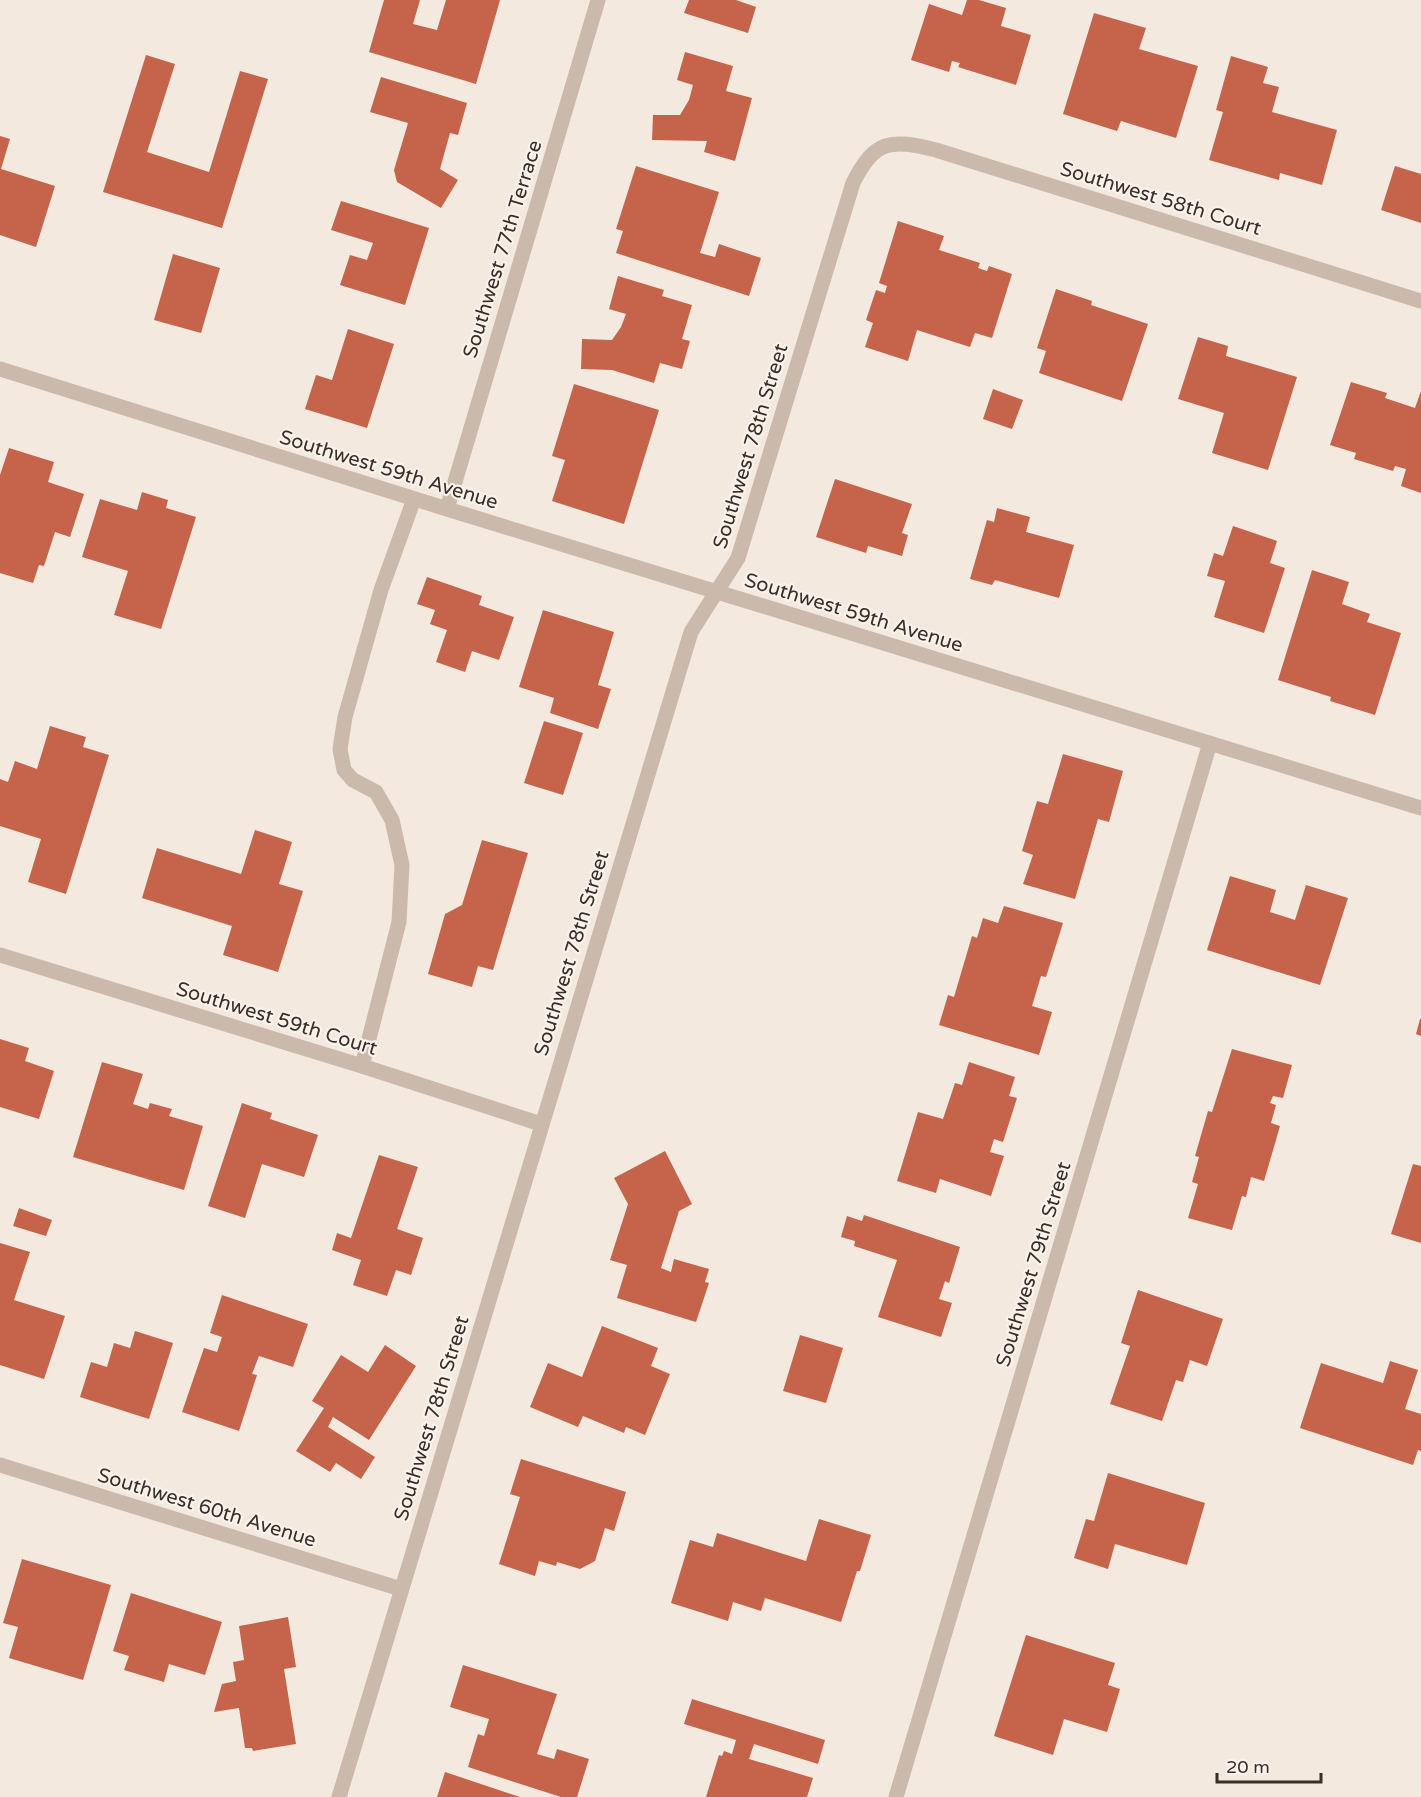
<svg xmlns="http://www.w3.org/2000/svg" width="1421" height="1797" viewBox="0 0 1421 1797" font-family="'Varela Round',sans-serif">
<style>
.building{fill:#c5644b}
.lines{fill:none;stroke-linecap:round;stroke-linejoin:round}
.lane{stroke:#cbb9ab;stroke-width:15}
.street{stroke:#cbb9ab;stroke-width:15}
.labels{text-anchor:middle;stroke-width:4.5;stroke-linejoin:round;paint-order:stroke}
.street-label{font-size:20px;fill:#392e2a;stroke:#faf3ec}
</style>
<rect width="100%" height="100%" fill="#f3e9df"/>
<path class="building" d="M384 0H420L413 24 437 30 446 0H500L476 84 369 52Z
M689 0H736L756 7 748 33 684 13Z
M967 0H979L1006 8 1001 26 1031 35 1016 85 958 67 960 63 952 61 949 72 911 60 929 4 962 15Z
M1094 13 1146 28 1139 49 1198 66 1176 138 1121 121 1117 131 1063 114Z
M685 52 733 66 726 91 752 98 735 161 704 152 707 141 652 140 653 115H680L689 100 693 85 677 80Z
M146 55 175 64 147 152 209 172 240 71 268 79 222 228 103 192Z
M1231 56 1268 67 1263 83 1279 87 1272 112 1337 130 1322 185 1280 173 1279 180 1209 160 1223 112 1216 110Z
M381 77 467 103 458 135 450 133 440 169 458 180 441 208 397 182 394 170 408 123 370 112Z
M0 136 10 139 1 169 55 186 36 247 0 235Z
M636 166 719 192 700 253 715 257 719 244 761 258 749 296 616 253 623 231 616 229Z
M1395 166 1421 174V223L1381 210Z
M341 201 429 228 405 305 340 285 350 255 367 260 373 243 331 230Z
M898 221 944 236 939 250 980 263 978 268 987 271 989 266 1012 274 992 338 975 333 970 347 917 330 908 361 865 347 873 323 866 320 876 290 885 293 887 286 879 283Z
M173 254 220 268 201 333 154 320Z
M618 276 664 290 662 296 692 305 682 339 690 341 682 369 660 363 654 383 612 370 581 369 582 339 612 340 621 327 626 314 609 309Z
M1056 289 1092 301 1091 305 1148 324 1122 401 1039 373 1046 351 1037 348Z
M348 329 394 344 367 428 305 409 316 375 332 380Z
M1198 337 1228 346 1226 356 1297 377 1268 470 1212 453 1224 413 1178 399Z
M1351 382 1387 393 1385 398 1415 408 1421 391V493L1401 486 1406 469 1395 466 1393 471 1354 459 1356 453 1330 445Z
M574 384 659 410 624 524 552 501 565 460 552 456Z
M993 389 1023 400 1012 429 983 419Z
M9 448 54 462 48 482 84 494 70 537 55 532 44 566 39 565 33 583 0 573V475Z
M835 479 912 504 902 533 908 535 902 556 868 546 866 553 816 537Z
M142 492 168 500 166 508 196 517 161 629 114 615 128 571 82 557 100 499 137 510Z
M997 508 1030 517 1026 532 1074 545 1059 598 995 580 992 585 970 579 987 520 994 522Z
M1233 526 1277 541 1270 563 1285 568 1264 633 1214 617 1225 581 1207 576 1214 553 1223 556Z
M1312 570 1349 582 1342 604 1370 614 1367 622 1401 633 1375 715 1330 701 1331 697 1278 680Z
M427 577 482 596 479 605 514 617 499 660 472 651 465 672 436 662 447 630 430 624 435 610 417 604Z
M543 610 614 632 598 685 611 689 598 729 550 713 554 698 519 687Z
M544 721 583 733 563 795 524 783Z
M50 726 86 737 83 747 109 755 66 894 28 882 41 839 0 826V779L8 782 15 761 37 769Z
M1063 754 1123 771 1109 822 1098 819 1075 899 1023 884 1033 855 1022 851 1037 801 1048 804Z
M255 830 292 842 279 884 303 891 278 972 223 955 232 926 142 898 157 848 241 874Z
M482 840 528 853 493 970 478 966 472 987 428 974 445 914 462 905Z
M1230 876 1276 890 1270 912 1295 920 1306 885 1348 898 1320 985 1207 950Z
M1004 906 1063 923 1046 977 1041 976 1032 1006 1052 1012 1039 1055 939 1025 948 995 954 997 972 936 977 938 983 918 998 923Z
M1420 1019H1421V1036L1416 1034Z
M0 1039 29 1048 25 1061 54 1071 39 1119 0 1107Z
M1232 1049 1292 1065 1283 1098 1273 1096 1270 1103 1276 1105 1271 1123 1280 1126 1264 1181 1251 1177 1246 1197 1242 1196 1232 1230 1188 1218 1198 1184 1192 1182 1199 1157 1195 1156 1208 1111 1212 1112Z
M102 1062 143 1074 133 1104 148 1109 150 1103 172 1109 169 1116 203 1126 184 1190 73 1157Z
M969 1062 1015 1077 1009 1096 1017 1098 1003 1142 994 1139 990 1152 1004 1156 991 1196 940 1179 936 1193 897 1181 918 1112 943 1119 955 1083 962 1085Z
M242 1103 272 1113 270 1119 318 1135 304 1177 262 1164 245 1218 208 1206Z
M665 1151 692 1204 679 1211 661 1268 671 1272 674 1259 709 1269 705 1282 709 1283 696 1322 617 1298 627 1265 610 1260 628 1204 614 1178Z
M379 1155 418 1167 397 1229 423 1238 411 1275 396 1270 387 1296 353 1285 361 1260 332 1250 337 1233 351 1238Z
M1413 1164 1421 1166V1243L1391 1234Z
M19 1208 52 1220 46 1236 13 1226Z
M864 1215 960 1247 949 1283 945 1281 939 1299 952 1303 941 1337 878 1317 897 1260 854 1246 855 1241 841 1237 847 1216 862 1221Z
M0 1243 30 1252 14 1300 65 1316 44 1379 0 1365Z
M1138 1290 1223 1319 1207 1366 1190 1360 1183 1382 1176 1380 1162 1421 1110 1404 1130 1346 1121 1343Z
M222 1295 308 1324 293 1367 259 1356 252 1374 257 1375 239 1431 182 1412 204 1348 217 1352 222 1337 210 1333Z
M602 1326 658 1348 651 1366 670 1374 645 1435 626 1427 624 1433 583 1416 578 1427 530 1407 548 1363 582 1377Z
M135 1331 173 1343 149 1419 80 1397 91 1362 107 1367 114 1343 130 1348Z
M800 1335 843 1348 826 1403 783 1391Z
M385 1345 416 1366 369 1440 333 1417 328 1427 375 1457 361 1479 336 1463 330 1472 296 1451 324 1408 312 1401 341 1355 368 1372Z
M1390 1361 1418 1370 1405 1409 1421 1414V1451L1418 1450 1413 1465 1300 1428 1321 1363 1383 1383Z
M521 1459 626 1492 614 1531 605 1528 595 1561 580 1569 557 1562 556 1566 539 1561 535 1576 499 1564 520 1497 510 1494Z
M1108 1473 1205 1503 1187 1565 1115 1544 1108 1569 1074 1558 1086 1519 1094 1521Z
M819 1519 871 1535 860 1571H857L841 1622 765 1598 761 1611 733 1602 728 1621 671 1603 690 1540 713 1547 717 1533 806 1561Z
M22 1559 111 1585 83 1680 9 1658 18 1627 3 1623Z
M131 1593 222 1622 205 1675 169 1664 164 1682 124 1670 129 1656 113 1651Z
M288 1617 296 1667 284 1669 296 1744 253 1751 252 1748H245L239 1708 214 1712 222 1684 236 1681 233 1662 244 1660 239 1626Z
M1026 1635 1115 1663 1108 1685 1120 1689 1107 1732 1064 1719 1053 1755 994 1736Z
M463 1665 557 1694 537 1754 554 1759 557 1749 589 1759 577 1797H561L468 1767 478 1734 484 1736 489 1719 450 1707Z
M692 1699 825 1740 818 1764 754 1744 749 1759 813 1778 807 1797H706L719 1755 722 1756 724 1751 732 1754 736 1740 684 1724Z
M445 1772 520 1797H437Z"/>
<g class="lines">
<path class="lane" d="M362 1066 399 922 402 865 392 820 376 792 353 780 344 770 340 749 345 717 381 590 414 499"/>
<path class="street" d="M0 369 447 509 1421 808
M447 509 598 0
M0 955 362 1066 541 1124
M0 1465 401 1589
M339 1797 691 632 738 558 853 183C875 139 891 139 936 150L1421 301
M896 1797 1210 743"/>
</g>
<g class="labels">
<g class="street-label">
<text transform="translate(1161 198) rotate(17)" y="7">Southwest 58th Court</text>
<text transform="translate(502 249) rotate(-73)" y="7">Southwest 77th Terrace</text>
<text transform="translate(750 446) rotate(-73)" y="7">Southwest 78th Street</text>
<text transform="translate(389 469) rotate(17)" y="7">Southwest 59th Avenue</text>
<text transform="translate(854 612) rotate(17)" y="7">Southwest 59th Avenue</text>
<text transform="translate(571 953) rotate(-73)" y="7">Southwest 78th Street</text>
<text transform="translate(277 1018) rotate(17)" y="7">Southwest 59th Court</text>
<text transform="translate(1033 1264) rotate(-73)" y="7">Southwest 79th Street</text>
<text transform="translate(431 1418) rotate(-73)" y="7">Southwest 78th Street</text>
<text transform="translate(207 1507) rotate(17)" y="7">Southwest 60th Avenue</text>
</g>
</g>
<path d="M1217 1773v9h104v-9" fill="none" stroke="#392e2a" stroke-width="3"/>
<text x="1226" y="1773" font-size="18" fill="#392e2a" stroke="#faf3ec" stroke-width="4.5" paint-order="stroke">20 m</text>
</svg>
